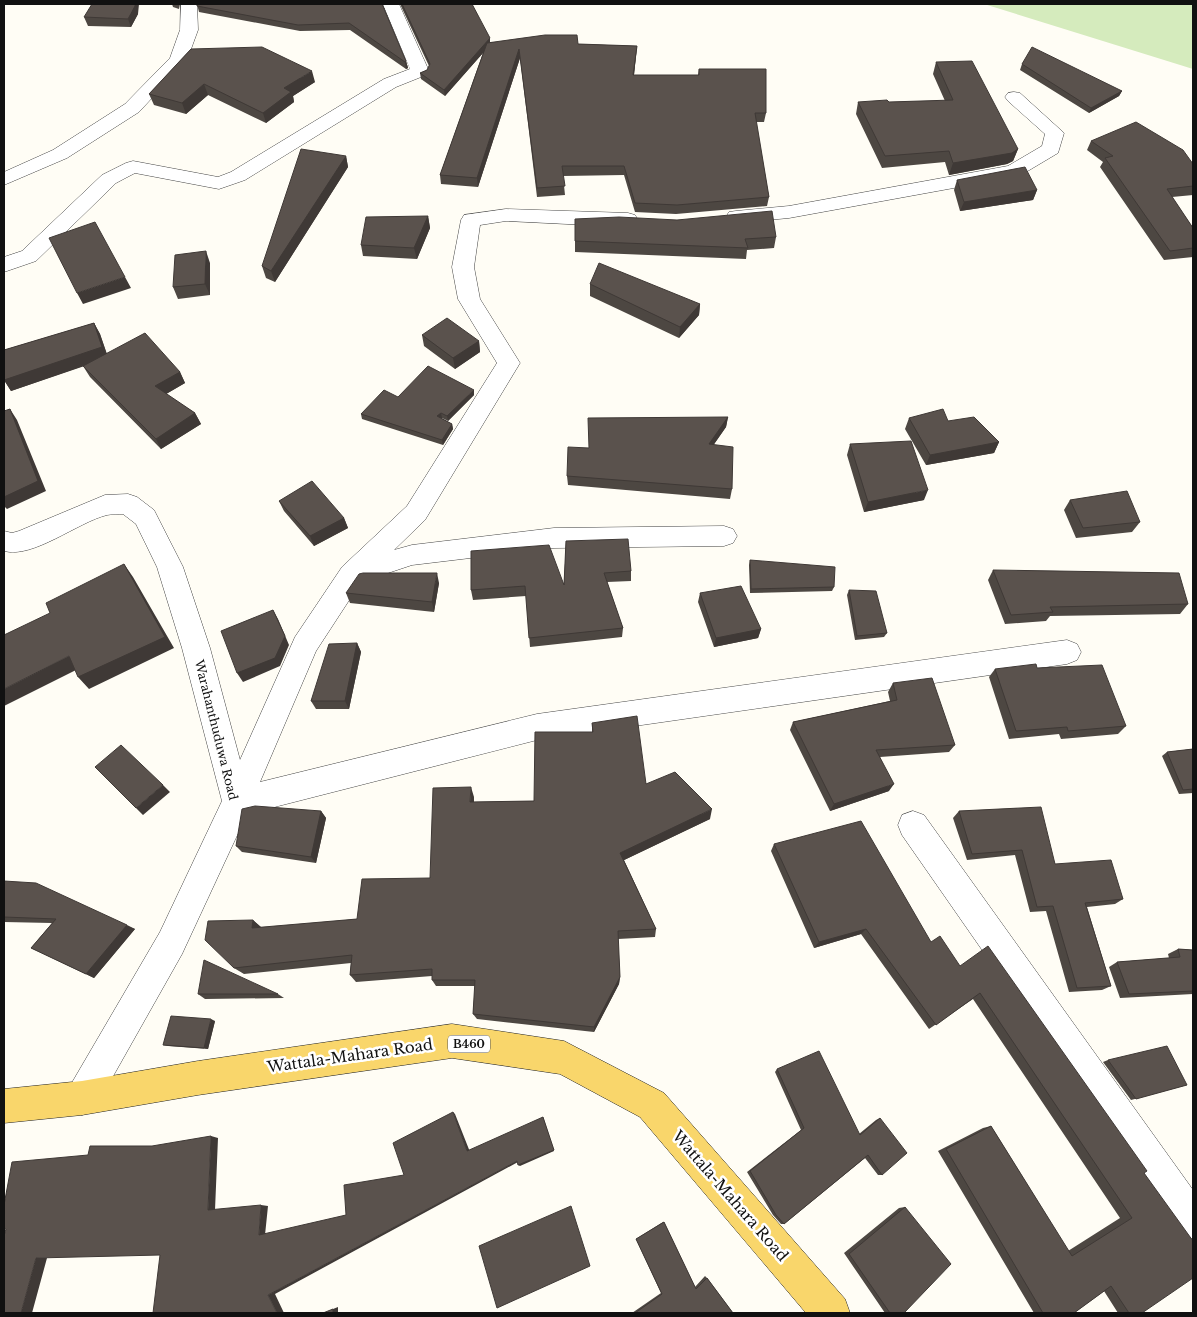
<svg xmlns="http://www.w3.org/2000/svg" width="1197" height="1317" viewBox="0 0 1197 1317" font-family="'Libre Baskerville',serif">
<style>
.green{fill:#d5ebbd}
.lines{fill:none;stroke-linecap:round;stroke-linejoin:round}
.minor-casing{stroke:#444;stroke-width:1}
.major-casing{stroke:#222;stroke-width:1}
.minor{fill:#fff;fill-rule:evenodd}
.major{fill:#f9d66b;fill-rule:evenodd}
.wall{fill:#4d4742}
.shaded-wall{fill:#3f3936}
.building{fill:#5a524d;stroke:#3f3936}
.labels{text-anchor:middle;stroke-width:5;stroke-linejoin:round;paint-order:stroke}
.shield{fill:#fff;stroke:#585858;stroke-width:1}
.shield-label{font-size:11px;font-weight:bold;fill:#111}
.street-label{font-size:12px;fill:#111;stroke:#fff}
.near-street-label{font-size:15px;fill:#111;stroke:#fff}
</style>
<rect width="100%" height="100%" fill="#fffdf5"/>
<path class="green" d="M984 4H1193V69Z"/>
<g class="lines">
<defs>
<path id="minor" d="M181 4H197L198 30 187 60 139 112 67 158 4 185V172L53 150 125 104 170 58 180 30Z
M383 4H399L429 71 426 75 396 87 245 180 219 189 135 173 116 183 36 261 4 272V257L22 251 102 175 126 163 133 161 218 177 231 172 384 79 410 69Z
M1014 92 1020 93 1064 133 1058 153 1021 175 1014 177 789 218 736 223 729 222 726 217 729 212 736 211 789 206 1008 166 1042 146 1045 134 1008 101 1005 97 1008 93Z
M506 209 628 213 635 215 638 220 635 225 628 227 506 221 480 225 474 267 480 299 520 363 425 520 394 550 412 545 554 528 724 526 733 529 737 536 733 543 724 546 554 548 412 565 361 582 316 651 260 782 537 714 1067 640 1077 644 1081 652 1077 660 1067 664 537 740 247 814 182 954 94 1110 82 1115 70 1110 65 1098 70 1086 160 932 222 801 182 648 157 567 136 524 123 514C118 514 112 514 107 515 78 522 33 559 4 551V531L12 533 19 531 105 495 128 494 137 497 154 510 183 567 210 648 240 760 295 637 342 567 407 506 497 363 458 299 452 267 461 220 464 215Z
M913 811 924 815 1193 1190V1239L1180 1234 902 835 898 825 902 815Z"/>
<path id="major" d="M452 1024 564 1041 664 1093 845 1299 850 1313H806L640 1117 560 1074 452 1058 198 1095 82 1115 4 1123V1089L82 1081 198 1061Z"/>
</defs>
<use href="#minor" class="minor-casing"/>
<use href="#major" class="major-casing"/>
<use href="#minor" class="minor"/>
<use href="#major" class="major"/>
</g>
<path class="wall" d="M172 4H180L179 9 173 7Z
M197 4H382L406 61 408 68 406 69 350 30 300 31 199 12Z
M400 4H472L490 42 578 44 637 46 634 75H698L699 69 766 113 764 122H756L769 197 767 206 676 214 635 212 624 175 563 176 565 195 537 197 520 58 478 187 441 184 440 175 483 53 445 96 421 79 420 73 427 70 429 66Z
M138 14 131 27 88 26 84 17Z
M191 49 315 82 293 96 294 102 266 123 208 95 186 114 154 105 149 94Z
M936 62 1018 149 1013 161 1007 164 949 175 945 162 882 168 856 114 858 102H889L945 101 933 74Z
M1022 64 1122 91 1119 96 1089 113 1020 70Z
M1091 141 1193 164V195L1172 197 1193 228V257L1164 260 1100 167 1103 162 1087 150Z
M346 156 348 167 275 282 266 278 262 266Z
M957 180 1037 190 1033 200 960 211 954 190Z
M428 216 430 228 417 259 363 256 361 245Z
M575 219 776 237 774 248 747 250 746 259 575 252Z
M210 263V295L178 299 173 287Z
M590 284 700 304 699 315 679 338 590 296Z
M94 323 100 334 107 354 180 372 185 383 166 394 195 413 201 424 161 449 90 377 83 366 11 391 4 380V350Z
M422 335 479 341 480 352 455 369 424 346Z
M474 395 448 421 442 418H441L452 424 453 429 443 445 362 419 361 414 398 397Z
M728 417 726 427 714 444 732 489 730 499 568 485 567 476 589 448Z
M909 418 948 421 999 442 994 453 926 465 905 429Z
M850 444 924 500 864 512 847 455Z
M1070 500 1140 522 1132 532 1076 538 1064 510Z
M279 501 344 518 348 528 314 546 284 511Z
M566 541 631 571V581L607 582 623 628 622 637 530 647 526 596 473 600 471 590V551L564 585Z
M750 560 834 587 832 591 750 593 749 565Z
M993 570 1188 604 1180 614 1050 616 1046 621 1005 624 988 580Z
M439 583 434 612 350 603 346 593Z
M849 590 887 633 884 637 855 640 847 595Z
M700 593 761 629 758 638 714 647 698 602Z
M357 643 361 652 349 709H316L311 701Z
M1037 668 1126 726 1118 734 1061 739 1059 734 1009 739 989 677 995 669Z
M893 683 955 745 949 752 880 757 889 791 830 811 790 730 793 722 890 701 888 692Z
M592 723 646 784 710 819 624 860 656 929 655 937 618 939 620 977 619 984 594 1032 477 1019 473 1014 475 986H436L432 980V976L356 982 350 975 351 963 244 974 234 968 253 920 262 928 357 919 430 878 474 797V802L534 801 592 732Z
M1193 749V793L1179 794 1162 756 1167 752Z
M321 811 326 818 316 863 242 852 236 846Z
M959 811 1055 864 1123 899 1115 904 1087 907 1111 986 1102 990 1069 992 1046 911 1030 912 1015 855 967 860 953 818Z
M774 844 931 942 960 966 1144 1173 1142 1313H1118L1104 1291 1074 1313H1034L938 1151 983 1128 991 1126 1068 1251 1120 1218 973 999 929 1029 861 934 814 948 771 851Z
M4 881 135 929 94 978 31 948 52 923 4 922Z
M1178 949 1193 950V994L1120 998 1109 967 1117 962 1169 958 1168 954Z
M198 994H278L284 998 205 999Z
M215 1021 208 1049 168 1046 163 1045Z
M1108 1060 1187 1085 1131 1100 1103 1062Z
M777 1069 859 1134 876 1120 880 1118 882 1175H878L865 1158 784 1224H781L773 1215 747 1172 801 1130 775 1072Z
M905 1207 904 1313H885L844 1253 899 1208Z
M663 1222H664L695 1287 705 1276 707 1278 733 1313H632L661 1293 636 1239Z"/>
<path class="shaded-wall" d="M135 4H139L138 14 131 27 128 19Z
M490 38V45L445 96 444 90Z
M637 46 636 56 633 84V75Z
M519 49 520 58 478 187 477 178Z
M406 61 408 68 406 69 405 62Z
M312 71 315 82 293 96 294 102 266 123 263 113 284 88Z
M204 84 208 95 186 114 182 103Z
M1122 91 1119 96 1089 113 1091 108Z
M1018 149 1013 161 1007 164 949 175 953 163Z
M346 156 348 167 275 282 271 271Z
M1037 190 1033 200 960 211 964 202Z
M428 216 430 228 417 259 414 248Z
M206 251 210 263V295L205 284Z
M125 277 131 288 83 304 77 293Z
M700 304 699 315 679 338 680 327Z
M94 323 100 334 108 358 11 391 4 380Z
M479 341 480 352 455 369 453 358Z
M180 372 185 383 161 397 155 386Z
M474 390V395L448 421 447 416Z
M10 409 17 420 46 491 7 509 4 506V497Z
M195 413 201 424 161 449 156 439Z
M441 413 442 418 438 422 437 416Z
M728 417 726 427 708 453 709 444Z
M452 424 453 429 443 445 442 440Z
M999 442 994 453 926 465 930 455Z
M928 490 924 500 864 512 868 502Z
M344 518 348 528 314 546 310 536Z
M124 564 133 577 174 648 89 689 78 677Z
M437 573 439 583 434 612 432 602Z
M273 610 278 619 289 645 280 666 243 682 237 673Z
M761 629 758 638 714 647 716 638Z
M357 643 361 652 349 709 345 701Z
M69 656 80 668 4 706V689Z
M894 784 889 791 830 811 834 804Z
M163 785 170 792 143 815 136 808Z
M471 787 474 797 473 812 470 802Z
M712 809 710 819 620 862V853Z
M321 811 326 818 316 863 311 857Z
M253 920 262 928H252Z
M127 925 135 929 94 978 86 974Z
M866 929 861 934 814 948 819 942Z
M620 977 619 984 594 1032V1027Z
M211 1019 215 1021 208 1049 204 1048Z
M453 1112 455 1114 470 1152 467 1151Z
M543 1117 554 1151 520 1166 518 1165Z
M211 1136 218 1138 215 1210H208Z
M517 1161 518 1162 275 1294 284 1313H277L268 1295Z
M261 1205 268 1206 265 1235H259Z
M36 1258H47L32 1313H21Z
M338 1307V1313H333V1309Z"/>
<path class="building" d="M92 4H135V6L128 19 84 17Z
M197 4H382L406 61 405 62 349 23 298 25 197 6Z
M402 4H472L490 38 444 90 420 73 427 70 430 64Z
M545 35H577L578 44 637 46 633 75H699V69H766V113H755L769 197 677 205 635 203 624 166H562L565 186 537 188 519 49 477 178 440 175 487 43Z
M262 47 312 71 284 88 291 92 263 113 204 84 182 103 149 94 191 49Z
M1032 47 1122 91 1091 108 1022 64Z
M972 61 1018 149 1012 153 953 163 949 151 885 156 858 102 887 100 889 102 953 100 936 62Z
M1136 122 1183 150 1193 164V186L1167 189 1193 228V248L1170 251 1105 158 1113 156 1091 141Z
M301 149 346 156 271 271 262 266Z
M1025 167 1037 190 964 202 957 180Z
M772 211 776 237 745 239 748 248 575 241V219L619 217 677 220Z
M428 216 414 248 361 245 366 217Z
M95 222 125 277 77 293 49 238Z
M206 251 205 284 173 287 175 255Z
M599 263 700 304 680 327 590 284Z
M447 318 479 341 453 358 422 335Z
M94 323 102 347 4 380V350Z
M145 333 180 372 155 386 195 413 156 439 83 366Z
M428 366 474 390 447 416 441 413 437 416 452 424 442 440 361 414 384 390 398 397Z
M10 409 38 481 4 497V411Z
M943 409 948 421 974 417 999 442 930 455 909 418Z
M728 417 709 444 733 447 732 489 567 476 568 447 589 448 588 418Z
M911 441 928 490 868 502 850 444Z
M312 481 344 518 310 536 279 501Z
M1127 491 1140 522 1083 528 1070 500Z
M628 539 631 571 604 573 623 628 529 638 525 586 471 590V551L549 545 564 585 566 541Z
M750 560 835 567 834 587 751 589Z
M124 564 165 637 78 677 69 656 4 689V635L50 613 46 603Z
M993 570 1179 573 1188 604 1050 607 1053 612 1011 615Z
M363 573H437L432 602 346 593 359 574Z
M741 586 761 629 716 638 700 593Z
M849 590 876 591 887 633 857 636Z
M273 610 285 636 275 658 237 673 221 631Z
M357 643 345 701H311L329 644Z
M1036 664 1037 668 1102 665 1126 726 1068 731 1067 727 1016 731 995 669Z
M932 678 955 745 876 750 894 784 834 804 793 722 897 700 893 683Z
M637 716 646 784 675 772 712 809 620 853 656 929 618 931 620 977 594 1027 473 1014 475 980H432V969L350 975 352 955 234 968 205 940 208 921 253 920 252 928 357 919 362 879 430 878 433 788 471 787 470 802 534 801 535 732H593L592 723Z
M121 745 163 785 136 808 95 767Z
M1193 749V789L1183 790 1167 752Z
M255 806 321 811 311 857 236 846 242 809Z
M1041 807 1055 864 1111 860 1123 899 1085 903 1111 986 1077 988 1053 906 1037 907 1022 850 972 854 959 811Z
M861 821 931 942 940 936 960 966 988 946 1147 1171 1144 1173 1193 1241V1278L1142 1313H1129L1111 1286 1074 1313H1043L946 1149 991 1126 1072 1256 1132 1218 980 993 936 1025 866 929 819 942 774 844Z
M4 881 36 883 127 925 86 974 31 948 56 919 4 917Z
M1178 949 1193 950V991L1129 994 1117 962 1180 957Z
M204 960 278 994H198Z
M171 1016 211 1019 204 1048 163 1045Z
M1167 1046 1187 1085 1136 1099 1108 1060Z
M819 1051 860 1135 880 1118 907 1153 882 1175 868 1155 784 1224 776 1215 750 1171 804 1128 777 1069Z
M453 1112 467 1151 543 1117 554 1150 518 1165 517 1161 268 1295 277 1313H153L160 1255 36 1258 21 1313H4V1236L6 1229 4 1228V1205L12 1162 88 1155 90 1146H152L211 1136 208 1210 261 1205 259 1235 346 1215 344 1185 404 1175 393 1143Z
M571 1206 590 1266 497 1308 479 1246Z
M905 1207 951 1264 904 1313H890L849 1254Z
M664 1222 696 1289 707 1278 733 1313H635L662 1294 636 1239Z
M333 1309V1313H323Z"/>
<g class="labels">
<rect class="shield" x="448" y="1035.5" width="42" height="17" rx="4"/>
<g class="shield-label">
<text x="469" y="1048">B460</text>
</g>
<g class="street-label">
<text transform="translate(216 730) rotate(76)" y="4">Warahanthuduwa Road</text>
</g>
<g class="near-street-label">
<text transform="translate(350 1056) rotate(-8)" y="5">Wattala-Mahara Road</text>
<text transform="translate(730 1196) rotate(49)" y="5">Wattala-Mahara Road</text>
</g>
</g>
<rect width="1197" height="1317" fill="none" stroke="#111111" stroke-width="10"/>
</svg>
